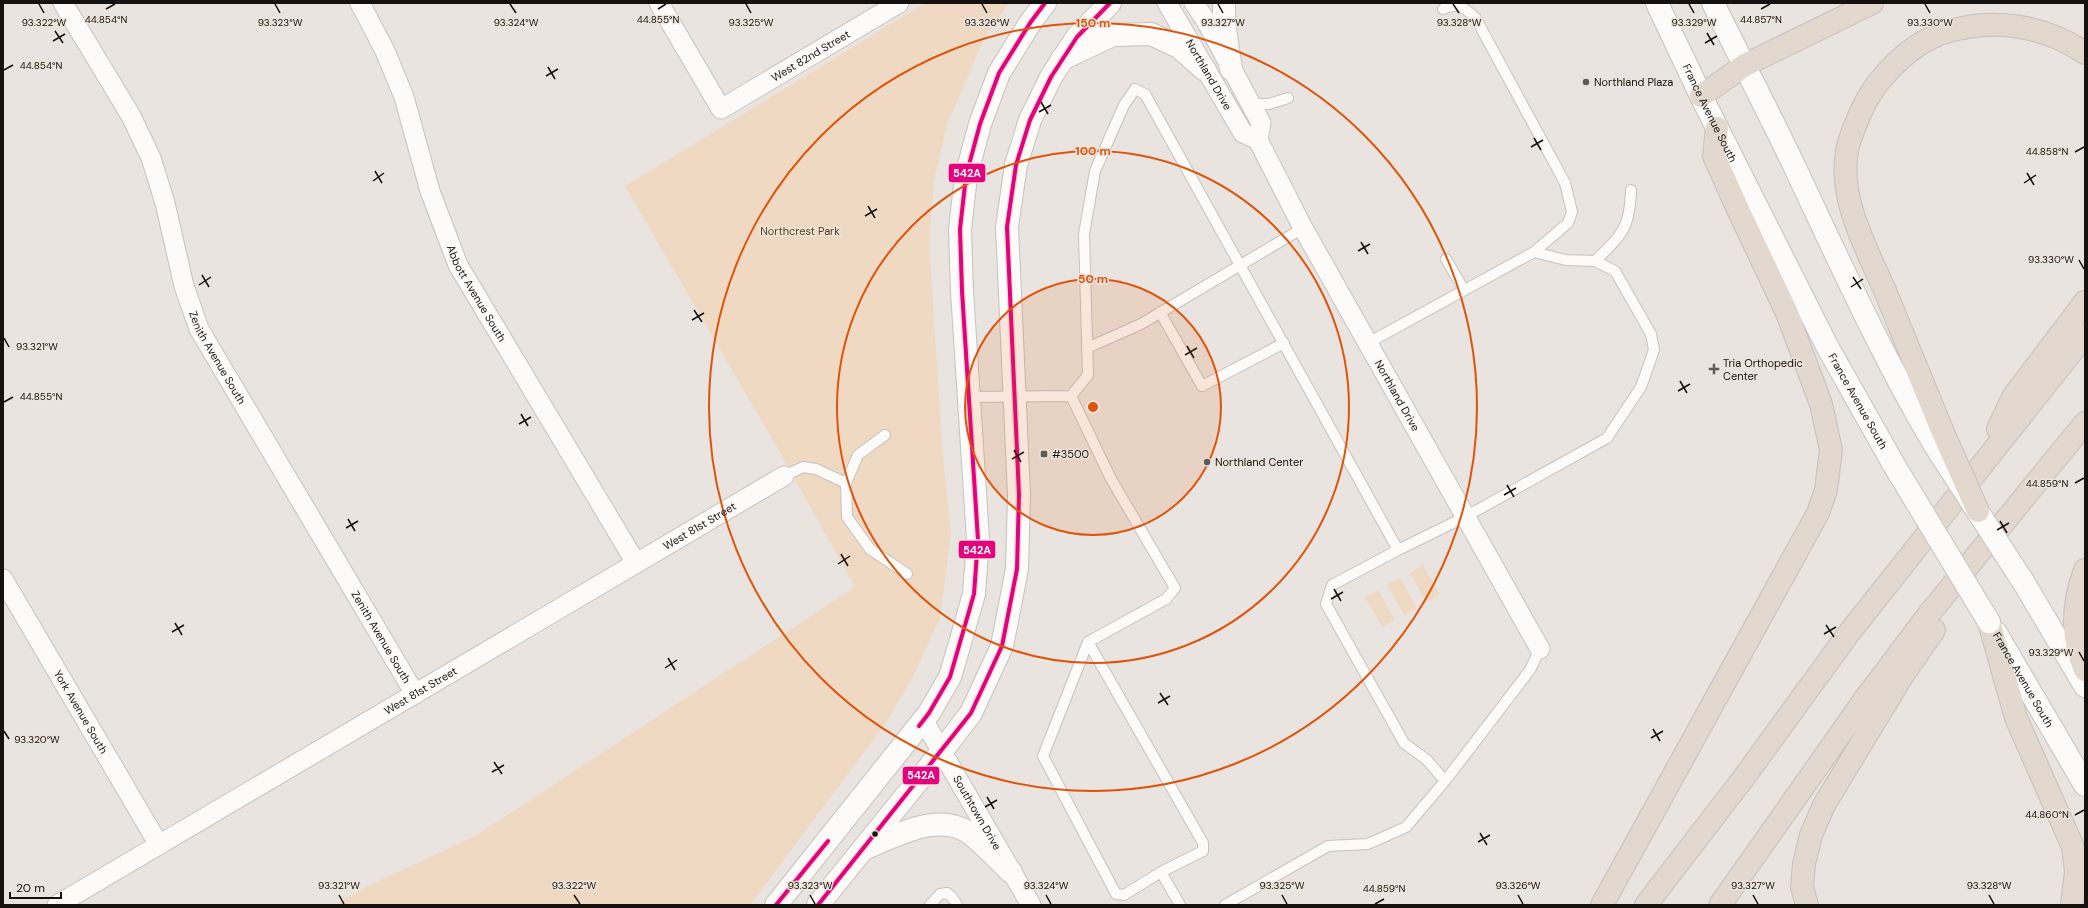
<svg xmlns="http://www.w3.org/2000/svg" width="2088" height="908" viewBox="0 0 2088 908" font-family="'DM Sans',sans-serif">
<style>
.green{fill:#f0d9c3}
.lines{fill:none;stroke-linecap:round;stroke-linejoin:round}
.service-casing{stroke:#c6c2be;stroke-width:12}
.minor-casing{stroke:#c6c2be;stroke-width:21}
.secondary-casing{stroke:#c6c2be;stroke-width:24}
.motorway-casing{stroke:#c4c1bf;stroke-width:24}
.service{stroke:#fcfbfa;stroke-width:10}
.minor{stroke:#fcfbfa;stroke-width:19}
.secondary{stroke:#fcfbfa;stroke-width:22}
.motorway{stroke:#e2d8cd;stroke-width:22}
.secondary-bridge-casing{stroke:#c6c2be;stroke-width:24;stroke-linecap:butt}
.motorway-bridge-casing{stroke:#c4c1bf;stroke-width:24;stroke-linecap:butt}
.secondary-bridge{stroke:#fcfbfa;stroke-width:22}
.motorway-bridge{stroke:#e2d8cd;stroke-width:22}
.bus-1-casing{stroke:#ede4db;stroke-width:7}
.bus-1{stroke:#e5007d;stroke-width:4}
.ticks{fill:none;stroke:#14110e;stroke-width:1.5}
.ring{fill:none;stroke:#dd550c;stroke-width:2}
.poi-dot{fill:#5f5b57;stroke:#ede4db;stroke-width:1.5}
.bus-dot{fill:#14110e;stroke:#ede4db;stroke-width:1.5}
.labels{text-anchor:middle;stroke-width:3;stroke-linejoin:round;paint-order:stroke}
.street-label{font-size:11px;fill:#14110e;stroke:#ede4db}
.poi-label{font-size:11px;fill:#14110e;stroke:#ede4db;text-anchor:start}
.park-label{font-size:11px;fill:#5b3b18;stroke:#ede4db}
.ticks-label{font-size:10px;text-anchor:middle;fill:#14110e;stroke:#ede4db;stroke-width:3;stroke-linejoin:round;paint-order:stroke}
.centre{fill:#dd550c;stroke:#ede4db;stroke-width:2}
.ring-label{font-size:12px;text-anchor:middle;font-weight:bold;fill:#dd550c;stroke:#ede4db;stroke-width:3;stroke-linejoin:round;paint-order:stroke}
.line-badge{stroke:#ede4db;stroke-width:1.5}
.badge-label{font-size:11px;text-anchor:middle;font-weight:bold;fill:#fff}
</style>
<rect width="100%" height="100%" fill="#e9e4df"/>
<path class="green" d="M925 3H1009L985 37 947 124 934 181 929 242 943 458 951 534 940 618 913 676 888 720 750 905H335L366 887 477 835 855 587 778 449 625 186Z
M1423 565 1440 595 1427 602 1410 573Z
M1400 578 1417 608 1404 615 1387 585Z
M1378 590 1395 620 1382 627 1365 597Z"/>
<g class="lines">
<defs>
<path id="service" d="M1443 9C1458 2 1463 7 1475 17L1565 183 1572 212 1568 223 1534 252
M1250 104H1269L1288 98
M1446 259 1464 290
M1595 261C1622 235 1630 228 1631 190
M1160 312 1202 386 1284 343
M1368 343 1534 252 1566 260 1595 261 1615 271 1651 334 1654 350 1641 387 1607 438 1465 517 1398 550
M1087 348 1141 324 1303 228
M1071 396 1111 479 1175 588 1166 599 1088 642 1043 756 1116 894 1124 895 1161 872 1203 851V843L1088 642
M969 397 1071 396 1088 375 1084 234 1095 171 1124 105 1135 89 1145 94 1398 550 1332 585 1326 604 1404 743 1427 760 1445 781 1406 827 1368 844 1328 846 1225 905
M885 435 858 455 846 483 847 517 870 549 907 574
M784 476 803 467 816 469 846 483
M1445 781 1530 670 1540 649
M1161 872 1180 905
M930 905 940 894 947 893 952 897 957 905"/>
<g id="minor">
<path id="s1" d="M63 3 131 116 151 158 165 203 184 286 199 329 415 694"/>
<path id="s2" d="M360 3 385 51 404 97 430 191 458 265 636 563"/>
<path id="s3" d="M659 3 721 109 899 3"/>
<path id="s4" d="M1167 3 1243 133 1258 140 1303 228 1540 649"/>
<path d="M1194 3 1206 21 1261 123 1258 140"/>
<path id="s5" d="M3 579 159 845"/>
<path id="s6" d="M924 721 1031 905"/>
<path id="s7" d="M57 905 784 476"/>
</g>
<g id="secondary">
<path d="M1224 3V22L1231 69"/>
<path id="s8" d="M1657 3 1701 96 1828 348 1894 465"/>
<path d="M1713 3C1741 60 1771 116 1798 174 1841 265 1882 356 1934 444"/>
<path d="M1062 59 1113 35 1151 34 1179 47 1205 70"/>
<path d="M2024 583 2085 686"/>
<path id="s9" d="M1996 633 2085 785"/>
<path d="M866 848C898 835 939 811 971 834 985 845 998 860 1011 872"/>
<path d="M776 905 929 713 950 677 962 636 974 594 978 540 962 291 960 229 966 176 980 124 999 73 1030 23 1045 3"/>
<path d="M818 905 942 751 971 713 1002 646 1017 569 1019 495 1007 227 1016 165 1030 120 1051 77 1077 37 1110 3"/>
</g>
<path id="motorway" d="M1701 96 1745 65 1872 3
M1998 429 2013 397 2085 302
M1942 430C1924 386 1906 342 1888 298 1869 252 1838 202 1847 150 1849 139 1855 127 1859 116 1866 101 1872 89 1883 77 1899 58 1917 43 1940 34 1990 17 2042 24 2085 53
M2085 570C2073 602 2071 637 2085 670
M1989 622 2016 718 2073 847 2076 872 2072 905
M1602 905 1818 513 1826 490 1831 450 1821 404 1787 313 1740 214 1714 156 1717 128
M1646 905 1745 776 1849 633 2085 335
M1720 905 1865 699 1929 614 2085 423
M1807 905 1802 887 1804 864 1811 835 1824 805 1901 678 1934 630"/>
</defs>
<use href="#service" class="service-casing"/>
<use href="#minor" class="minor-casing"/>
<use href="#secondary" class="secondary-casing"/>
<use href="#motorway" class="motorway-casing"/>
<use href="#service" class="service"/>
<use href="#minor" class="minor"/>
<use href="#secondary" class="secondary"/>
<use href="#motorway" class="motorway"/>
<defs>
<path id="secondary-bridge" d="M1934 444 2024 583
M1894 465 1989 622"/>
<path id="motorway-bridge" d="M1942 430 1978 511"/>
</defs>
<use href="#secondary-bridge" class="secondary-bridge-casing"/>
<use href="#motorway-bridge" class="motorway-bridge-casing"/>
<use href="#secondary-bridge" class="secondary-bridge"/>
<use href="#motorway-bridge" class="motorway-bridge"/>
<defs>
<path id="bus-1" d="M919 726 929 713 950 677 974 594 978 540 962 291 960 229 966 176 980 124 999 73 1030 23 1045 3
M776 905 828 841
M818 905 971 713 1002 646 1017 569 1019 495 1007 227 1016 165 1030 120 1051 77 1077 37 1110 3"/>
</defs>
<use href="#bus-1" class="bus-1-casing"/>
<use href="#bus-1" class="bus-1"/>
</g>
<path class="ticks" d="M39 4 44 13M275 4 280 13M510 4 516 13M746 4 751 13M982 4 987 13M1218 4 1223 13M1453 4 1459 13M1689 4 1694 13M1925 4 1930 13M106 9 115 4M658 9 666 4M1761 9 1770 4M55 31 63 43M1707 33 1714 45M53 41 65 34M1705 43 1717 36M548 67 555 79M4 70 13 65M546 76 558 69M1041 102 1048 114M1039 112 1051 105M1534 138 1541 150M1531 147 1543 140M2075 152 2084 147M375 171 382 183M2027 173 2034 185M373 181 384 173M2024 183 2036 175M868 206 875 218M865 216 877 209M1361 242 1368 254M1358 251 1370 244M2079 260 2084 269M202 275 209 287M1853 277 1861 289M199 285 211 277M1851 287 1863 279M694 310 702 322M692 320 704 313M4 338 9 347M1187 346 1194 358M1185 355 1197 348M1680 381 1687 393M1678 391 1690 384M4 402 13 397M521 414 528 426M519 424 531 417M1014 450 1021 462M1012 459 1024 452M2075 483 2084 478M1507 485 1514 497M1504 495 1516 488M348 519 355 531M2000 521 2007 533M346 528 358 521M1997 530 2009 523M841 554 848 566M838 564 850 556M1334 589 1341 601M1331 599 1343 592M175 623 182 635M1826 625 1834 637M172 632 184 625M1824 634 1836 627M2079 652 2084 661M668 658 675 670M665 668 677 660M1160 693 1168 705M1158 703 1170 696M1653 729 1660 741M4 731 9 739M1651 738 1663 731M494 762 502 774M492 772 504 765M987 797 994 809M985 807 997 800M2075 815 2084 810M1480 833 1487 845M1478 842 1490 835M339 895 344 904M574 895 580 904M810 895 815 904M1046 895 1051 904M1282 895 1287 904M1518 895 1523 904M1753 895 1758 904M1989 895 1994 904M1375 904 1384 899"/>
<circle cx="1093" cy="407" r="128" fill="#dd550c" fill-opacity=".12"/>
<g class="ring">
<circle cx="1093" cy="407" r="128"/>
<circle cx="1093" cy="407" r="256"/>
<circle cx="1093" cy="407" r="384"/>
</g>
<g class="poi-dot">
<circle cx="1586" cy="82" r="4"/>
<path d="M1712 363h4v4h4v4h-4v4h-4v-4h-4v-4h4z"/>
<rect x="1040" y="450" width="8" height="8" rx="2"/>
<circle cx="1207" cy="462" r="4"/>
</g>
<circle class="bus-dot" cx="875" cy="834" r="3.5"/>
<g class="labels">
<g class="street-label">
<text dy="4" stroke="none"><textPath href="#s3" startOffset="227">West 82nd Street</textPath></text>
<text dy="4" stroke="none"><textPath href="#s4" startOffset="83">Northland Drive</textPath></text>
<text dy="4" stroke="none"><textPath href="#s8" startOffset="122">France Avenue South</textPath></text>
<text dy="4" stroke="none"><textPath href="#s2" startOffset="314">Abbott Avenue South</textPath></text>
<text dy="4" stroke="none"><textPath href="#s1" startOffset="390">Zenith Avenue South</textPath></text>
<text dy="4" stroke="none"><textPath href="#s4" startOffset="458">Northland Drive</textPath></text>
<text dy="4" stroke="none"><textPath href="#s8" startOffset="446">France Avenue South</textPath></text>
<text dy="4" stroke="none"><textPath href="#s7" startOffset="746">West 81st Street</textPath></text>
<text dy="4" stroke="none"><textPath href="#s1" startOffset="714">Zenith Avenue South</textPath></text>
<text dy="4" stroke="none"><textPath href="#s9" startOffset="54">France Avenue South</textPath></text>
<text dy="4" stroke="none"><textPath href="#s7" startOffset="422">West 81st Street</textPath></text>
<text dy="4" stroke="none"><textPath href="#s5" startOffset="154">York Avenue South</textPath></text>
<text dy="4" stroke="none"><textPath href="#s6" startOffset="106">Southtown Drive</textPath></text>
</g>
<g class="poi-label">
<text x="1594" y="86">Northland Plaza</text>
<text x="1723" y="367">Tria Orthopedic<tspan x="1723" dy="13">Center</tspan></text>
<text x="1052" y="458">#3500</text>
<text x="1215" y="466">Northland Center</text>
</g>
<g class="park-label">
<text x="800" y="235">Northcrest Park</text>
</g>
</g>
<g class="ticks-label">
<text x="106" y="23">44.854°N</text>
<text x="658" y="23">44.855°N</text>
<text x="1761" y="23">44.857°N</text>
<text x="44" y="26">93.322°W</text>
<text x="280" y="26">93.323°W</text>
<text x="516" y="26">93.324°W</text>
<text x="751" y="26">93.325°W</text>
<text x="987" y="26">93.326°W</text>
<text x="1694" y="26">93.329°W</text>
<text x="1930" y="26">93.330°W</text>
<text x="1223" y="26">93.327°W</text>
<text x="1459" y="26">93.328°W</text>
<text x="41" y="69">44.854°N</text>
<text x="2047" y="155">44.858°N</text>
<text x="2051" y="263">93.330°W</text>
<text x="37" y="350">93.321°W</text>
<text x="41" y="400">44.855°N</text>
<text x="2047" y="487">44.859°N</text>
<text x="2051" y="656">93.329°W</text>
<text x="37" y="743">93.320°W</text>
<text x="2047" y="818">44.860°N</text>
<text x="339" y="889">93.321°W</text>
<text x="574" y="889">93.322°W</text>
<text x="810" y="889">93.323°W</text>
<text x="1046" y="889">93.324°W</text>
<text x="1282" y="889">93.325°W</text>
<text x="1518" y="889">93.326°W</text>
<text x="1753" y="889">93.327°W</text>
<text x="1989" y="889">93.328°W</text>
<text x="1384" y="892">44.859°N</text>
</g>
<circle cx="1093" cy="407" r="6" class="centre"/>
<g class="ring-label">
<text x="1093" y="27">150 m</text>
<text x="1093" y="155">100 m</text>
<text x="1093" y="283">50 m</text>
</g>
<g class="line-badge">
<rect x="948" y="163" width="38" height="20" rx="4" fill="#e5007d"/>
<rect x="958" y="540" width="38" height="19" rx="4" fill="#e5007d"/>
<rect x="902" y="766" width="38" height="19" rx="4" fill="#e5007d"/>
</g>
<g class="badge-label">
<text x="967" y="177">542A</text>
<text x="977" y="554">542A</text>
<text x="921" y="779">542A</text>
</g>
<rect width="2088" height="908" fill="none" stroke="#14110e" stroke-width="8"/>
<path d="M10 892v6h51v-6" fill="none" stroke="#14110e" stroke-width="2"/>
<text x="16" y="892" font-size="12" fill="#14110e" stroke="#ede4db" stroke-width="3" paint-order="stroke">20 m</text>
</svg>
